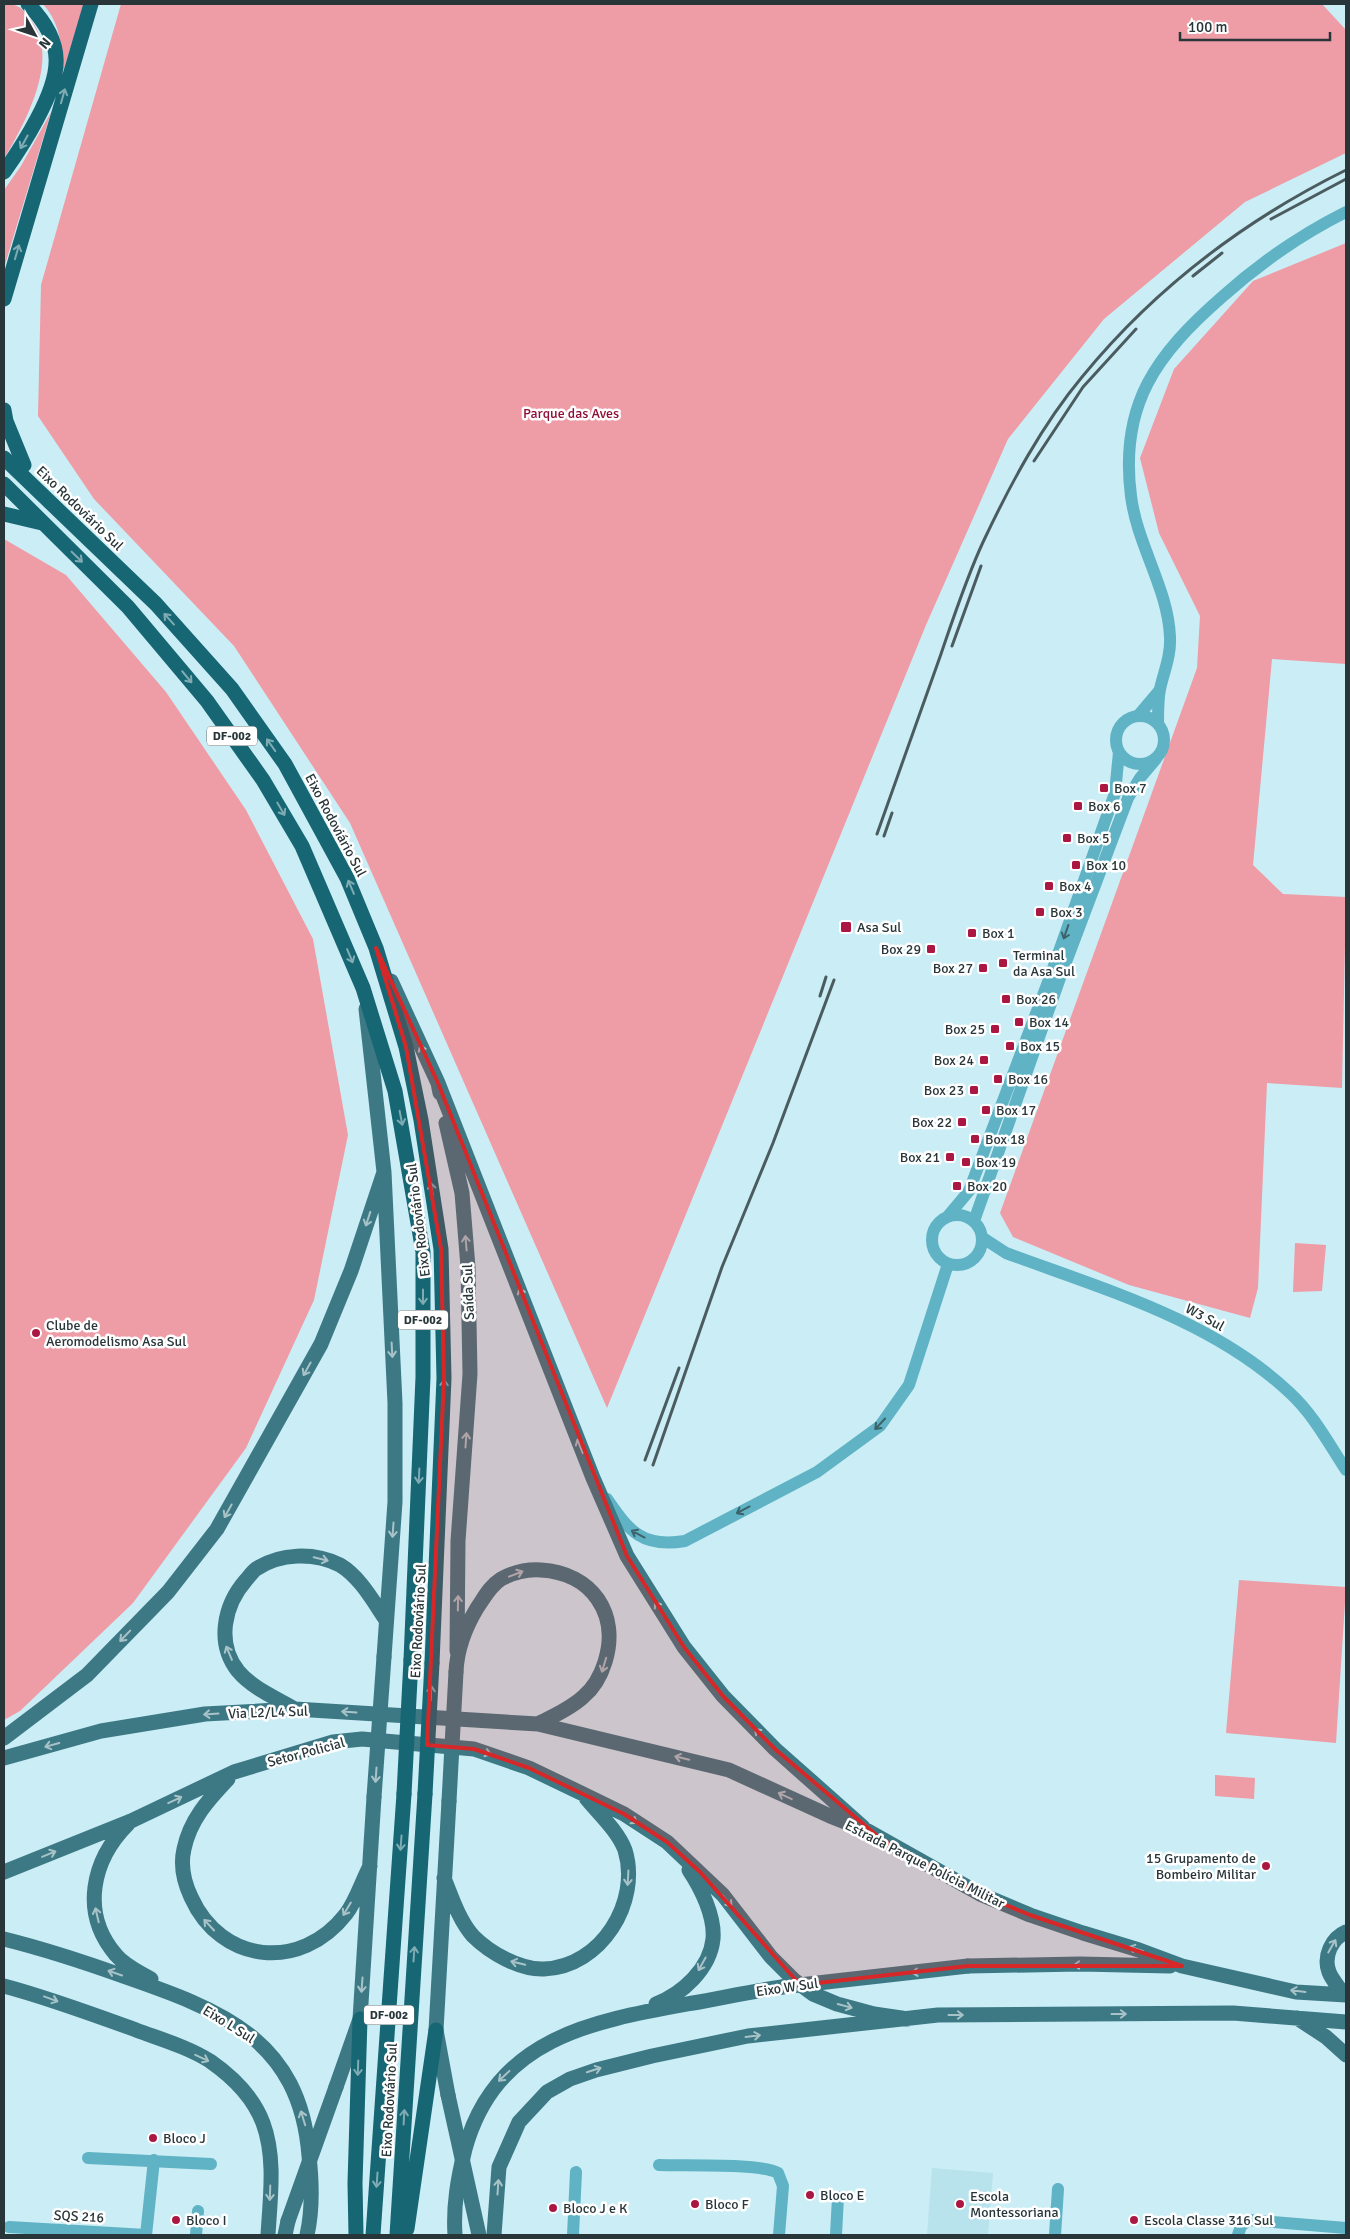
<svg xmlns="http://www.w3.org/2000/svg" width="1350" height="2239" viewBox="0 0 1350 2239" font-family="Signika,sans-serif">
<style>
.built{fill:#b8e2ec}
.green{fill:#ee9ca6}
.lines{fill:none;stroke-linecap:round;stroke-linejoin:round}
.minor{stroke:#5fb3c4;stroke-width:12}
.major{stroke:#3d7985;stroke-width:15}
.highway{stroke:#166674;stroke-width:15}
.rail{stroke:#4b5c60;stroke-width:3}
.major-bridge{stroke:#3d7985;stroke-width:15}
.highway-bridge{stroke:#166674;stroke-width:15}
.oneway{stroke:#7fabb3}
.oneway2{stroke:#3c626a}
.oneway3{stroke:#a8c3c8}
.marked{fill:#d62828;fill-opacity:0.2;stroke:#d62828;stroke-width:4;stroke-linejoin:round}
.poi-dot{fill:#ab1743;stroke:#fff;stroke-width:2}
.labels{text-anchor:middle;stroke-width:5;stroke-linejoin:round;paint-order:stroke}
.shield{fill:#fff;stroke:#697274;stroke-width:1}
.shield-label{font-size:12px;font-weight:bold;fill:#293639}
.park-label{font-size:14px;fill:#900f37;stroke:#fff}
.street-label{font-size:14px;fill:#293639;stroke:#fff}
.poi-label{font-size:14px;fill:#293639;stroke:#fff;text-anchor:start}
</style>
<rect width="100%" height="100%" fill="#cbedf5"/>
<path class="built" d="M932 2168 993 2173 988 2235H927Z"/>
<path class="green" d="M4 4C19 4 22 8 31 20 61 58 25 123 4 159Z
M43 4H84L60 81C64 54 62 25 43 4Z
M121 4H1322L1346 30V153L1245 202 1104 319 1008 439 926 625 607 1408 350 823 234 646 94 499 38 416 41 285Z
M51 112 4 268V190L21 166Z
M1346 243V664L1272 659 1253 865 1283 894 1346 897 1342 1088 1267 1083 1258 1288 1250 1318 1129 1285 1013 1237 1000 1213 1197 668 1200 616 1159 533 1140 458 1174 369 1253 281Z
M4 539 66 575 166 692 246 810 313 939 348 1135 314 1300 246 1448 133 1603 20 1711 4 1720Z
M1295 1243 1326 1245 1322 1291 1293 1292Z
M1239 1580 1346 1587 1336 1743 1226 1733Z
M1215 1775 1255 1778 1254 1799 1215 1796Z"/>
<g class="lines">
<path class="minor" d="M1116 740a24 24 0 1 1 48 0a24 24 0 1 1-48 0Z
M1138 716 1160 690
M1158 723C1158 712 1158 699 1160 689 1164 671 1171 656 1170 637 1168 588 1137 545 1131 496 1119 404 1157 354 1222 297 1261 262 1300 235 1346 212
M932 1240a25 25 0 1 1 50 0a25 25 0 1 1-50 0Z
M948 1216 969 1191 1051 974 1115 793 1119 752
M974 1221 1060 978 1128 798 1140 778 1156 759
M983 1238 1006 1253C1103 1289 1213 1320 1290 1393 1313 1414 1329 1444 1346 1470
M607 1499C629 1531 642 1548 685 1541L817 1472 880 1426 909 1385 948 1264
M88 2158 211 2164
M659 2165C683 2166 761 2163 778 2173L783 2186 779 2235
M9 2227 146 2235
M146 2235 154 2160
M196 2235 198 2211
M573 2235 576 2172
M836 2235 838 2197
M1055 2235 1058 2189
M1238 2235 1241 2226 1249 2220 1346 2228"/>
<path class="major" d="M391 981 438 1083 440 1093
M366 1009 384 1172 395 1403V1502L384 1657
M438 1083 593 1478 627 1556 684 1647 723 1696 775 1749 863 1827
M446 1123 462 1193 468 1267 470 1374 458 1541 457 1651
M456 1672C457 1648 465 1628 477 1608 484 1598 490 1586 501 1579 514 1572 527 1569 541 1570 592 1573 620 1614 605 1662 601 1675 594 1688 583 1697 570 1709 553 1716 538 1724
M295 1709C276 1698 252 1688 238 1671 216 1643 224 1605 246 1580 249 1577 252 1572 256 1569 280 1553 314 1552 340 1565 360 1577 373 1601 386 1620
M4 1738 87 1675 168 1592 217 1529 321 1344 351 1271 384 1172
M4 1758 101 1731 205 1714 295 1709 538 1724 729 1770 830 1816 868 1831 980 1894 1030 1915 1083 1933 1139 1950 1182 1966 1296 1992 1346 1995
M228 1779C208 1800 190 1820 184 1849 180 1866 184 1882 191 1897 221 1964 301 1972 346 1914 356 1901 362 1881 370 1866
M128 1824C92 1860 80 1913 116 1955 125 1966 139 1972 151 1979
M4 1872 131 1821 234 1772 333 1742 362 1739 474 1749 529 1768 581 1793 624 1814 667 1842 723 1895 771 1957 794 1980 813 1994 837 2004 874 2014 908 2019
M444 1878C452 1898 459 1920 473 1936 490 1953 520 1970 544 1969 601 1967 641 1902 625 1850 618 1831 599 1814 586 1798
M4 1939C44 1949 84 1962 123 1976 221 2010 300 2039 309 2156 312 2183 313 2209 307 2235
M968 1966 1080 1964 1170 1966
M4 1986C49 1998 92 2014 136 2030 160 2039 188 2047 210 2061 233 2077 253 2096 263 2123 276 2158 270 2199 268 2235
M1344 1995C1339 1987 1332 1980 1329 1972 1323 1956 1332 1938 1346 1932
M656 2004C682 1994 710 1969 713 1939 715 1916 701 1888 689 1870
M1297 2018 1326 2037 1346 2055
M336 2087 360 2019 374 1797
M448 2095 436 2030 449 1801
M285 2235 288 2221
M455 2235C453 2205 458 2178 465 2149 496 2037 593 2021 693 2003 722 1998 752 1991 782 1987
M494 2235 499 2167 519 2122 547 2092 570 2079 596 2070 652 2056 748 2036 938 2015 1233 2013 1346 2022"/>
<path class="highway" d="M4 172C16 155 27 138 37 119 61 74 67 44 28 4
M4 299 91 4
M4 410 6 421 24 465
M4 458 156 604 232 689 285 764 347 878 376 948 406 1047 421 1120 441 1249 444 1378 432 1663
M4 484 128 607 207 701 263 780 302 846 363 988 395 1091 423 1252V1377L411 1660
M4 514 42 523
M407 2229 436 2030
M356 2235 355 2183 360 2019
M373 2235 404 1794
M397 2235 425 1794"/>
<path class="rail" d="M1271 219 1346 179
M1193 276 1222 253
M1034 461 1083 387 1136 329
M952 646 981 566
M877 834C898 774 920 714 941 654 954 616 967 576 984 540 1011 483 1042 425 1082 377 1154 289 1245 220 1346 170
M884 836 892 813
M820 996 826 977
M645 1460 679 1368
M653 1465 722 1267 773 1143 834 980"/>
<path class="major-bridge" d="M374 1797 384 1657
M449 1801 456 1672
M782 1987 968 1966
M448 2095 479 2235
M288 2221 336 2087"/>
<path class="highway-bridge" d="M404 1794 411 1660
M425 1794 432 1663"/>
</g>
<defs><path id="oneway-shaft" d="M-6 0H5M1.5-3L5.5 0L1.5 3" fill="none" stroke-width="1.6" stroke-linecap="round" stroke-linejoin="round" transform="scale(1.25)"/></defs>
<g class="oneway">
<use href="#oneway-shaft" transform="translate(63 96) rotate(-74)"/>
<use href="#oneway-shaft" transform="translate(24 142) rotate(119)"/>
<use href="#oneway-shaft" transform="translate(17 252) rotate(-74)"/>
<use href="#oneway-shaft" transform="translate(77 557) rotate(44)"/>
<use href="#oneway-shaft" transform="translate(169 619) rotate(-132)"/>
<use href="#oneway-shaft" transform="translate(187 677) rotate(50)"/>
<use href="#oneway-shaft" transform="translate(271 745) rotate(-125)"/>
<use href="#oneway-shaft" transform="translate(281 809) rotate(60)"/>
<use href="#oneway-shaft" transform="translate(351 887) rotate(-113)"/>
<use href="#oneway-shaft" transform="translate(350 956) rotate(67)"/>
<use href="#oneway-shaft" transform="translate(401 1118) rotate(79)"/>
<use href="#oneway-shaft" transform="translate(432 1190) rotate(-99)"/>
<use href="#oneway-shaft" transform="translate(423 1297) rotate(90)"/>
<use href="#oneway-shaft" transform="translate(444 1387) rotate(-88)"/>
<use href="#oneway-shaft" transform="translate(419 1476) rotate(93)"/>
<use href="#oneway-shaft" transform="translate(431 1693) rotate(-87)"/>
<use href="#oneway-shaft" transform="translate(401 1843) rotate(94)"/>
<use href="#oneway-shaft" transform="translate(414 1954) rotate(-86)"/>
<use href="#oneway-shaft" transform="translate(358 2068) rotate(92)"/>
<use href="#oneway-shaft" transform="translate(404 2117) rotate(-87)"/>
<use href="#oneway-shaft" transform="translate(377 2180) rotate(94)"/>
</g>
<g class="oneway2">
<use href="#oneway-shaft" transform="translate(1066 932) rotate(109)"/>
<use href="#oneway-shaft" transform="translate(880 1424) rotate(133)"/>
<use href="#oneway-shaft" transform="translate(743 1510) rotate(152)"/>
<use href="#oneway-shaft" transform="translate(638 1534) rotate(-152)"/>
</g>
<g class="oneway3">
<use href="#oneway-shaft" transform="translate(423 1052) rotate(-114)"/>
<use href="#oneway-shaft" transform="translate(368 1219) rotate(108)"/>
<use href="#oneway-shaft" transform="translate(466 1243) rotate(-95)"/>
<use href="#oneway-shaft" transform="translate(522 1295) rotate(-111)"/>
<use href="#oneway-shaft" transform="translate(392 1350) rotate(87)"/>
<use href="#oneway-shaft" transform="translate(307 1369) rotate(119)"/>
<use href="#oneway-shaft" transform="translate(466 1440) rotate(-86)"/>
<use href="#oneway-shaft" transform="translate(580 1446) rotate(-111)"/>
<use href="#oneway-shaft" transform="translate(228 1511) rotate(119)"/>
<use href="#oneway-shaft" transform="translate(393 1530) rotate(94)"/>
<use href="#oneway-shaft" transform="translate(321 1559) rotate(14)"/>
<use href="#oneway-shaft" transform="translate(516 1574) rotate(-21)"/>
<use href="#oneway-shaft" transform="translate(458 1603) rotate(-89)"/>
<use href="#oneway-shaft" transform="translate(659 1608) rotate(-123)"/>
<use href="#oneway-shaft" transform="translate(125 1636) rotate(134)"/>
<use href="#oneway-shaft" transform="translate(229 1653) rotate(-113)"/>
<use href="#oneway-shaft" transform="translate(604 1665) rotate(107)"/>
<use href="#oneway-shaft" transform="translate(349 1712) rotate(-176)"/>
<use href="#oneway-shaft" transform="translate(211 1714) rotate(176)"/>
<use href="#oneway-shaft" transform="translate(760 1734) rotate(-135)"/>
<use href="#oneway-shaft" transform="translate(52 1745) rotate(165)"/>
<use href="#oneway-shaft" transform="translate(484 1752) rotate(19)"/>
<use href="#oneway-shaft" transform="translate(682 1758) rotate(-167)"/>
<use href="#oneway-shaft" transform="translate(376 1775) rotate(94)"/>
<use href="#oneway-shaft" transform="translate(785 1796) rotate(-155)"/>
<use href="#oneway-shaft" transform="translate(175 1800) rotate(-25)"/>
<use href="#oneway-shaft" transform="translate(631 1819) rotate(33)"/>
<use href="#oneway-shaft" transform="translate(49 1854) rotate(-22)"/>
<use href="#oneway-shaft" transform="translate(628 1878) rotate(93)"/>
<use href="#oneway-shaft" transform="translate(727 1901) rotate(50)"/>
<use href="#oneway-shaft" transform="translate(347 1909) rotate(121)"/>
<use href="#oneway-shaft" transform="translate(97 1915) rotate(-103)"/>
<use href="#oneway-shaft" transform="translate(209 1925) rotate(-133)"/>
<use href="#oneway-shaft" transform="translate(1332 1946) rotate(-60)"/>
<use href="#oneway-shaft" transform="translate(1136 1949) rotate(-162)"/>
<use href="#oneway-shaft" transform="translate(518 1963) rotate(-166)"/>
<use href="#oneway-shaft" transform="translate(702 1964) rotate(119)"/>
<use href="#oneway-shaft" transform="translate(1081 1965) rotate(-180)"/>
<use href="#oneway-shaft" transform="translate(919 1972) rotate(174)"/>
<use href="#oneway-shaft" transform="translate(115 1973) rotate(-161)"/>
<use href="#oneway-shaft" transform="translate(362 1985) rotate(94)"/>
<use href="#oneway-shaft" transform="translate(1298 1991) rotate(-173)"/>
<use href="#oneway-shaft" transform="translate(51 1999) rotate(20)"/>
<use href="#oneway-shaft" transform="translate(845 2006) rotate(15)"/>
<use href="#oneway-shaft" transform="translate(1119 2014)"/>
<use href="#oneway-shaft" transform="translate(956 2015)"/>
<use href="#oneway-shaft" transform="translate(753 2036) rotate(-7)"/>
<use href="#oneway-shaft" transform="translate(202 2058) rotate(25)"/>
<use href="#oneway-shaft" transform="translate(594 2070) rotate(-18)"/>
<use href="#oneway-shaft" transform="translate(504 2076) rotate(137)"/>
<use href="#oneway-shaft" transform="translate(303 2118) rotate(-107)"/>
<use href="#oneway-shaft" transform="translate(498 2187) rotate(-86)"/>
<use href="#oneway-shaft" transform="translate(270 2193) rotate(92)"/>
</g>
<path class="marked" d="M376 948 438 1083 627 1556 684 1647 723 1696 775 1749 881 1839 980 1894 1030 1915 1182 1966H968L800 1985 700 1872 667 1842 624 1814 529 1768 474 1749 427 1745 444 1378 441 1249 406 1047Z"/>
<g class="poi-dot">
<rect x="1099" y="783" width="10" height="10" rx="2.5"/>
<rect x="1073" y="801" width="10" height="10" rx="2.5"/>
<rect x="1062" y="833" width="10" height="10" rx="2.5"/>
<rect x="1071" y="860" width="10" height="10" rx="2.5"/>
<rect x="1044" y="881" width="10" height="10" rx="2.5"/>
<rect x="1035" y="907" width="10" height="10" rx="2.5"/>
<rect x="840" y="921" width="12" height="12" rx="2.5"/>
<rect x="967" y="928" width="10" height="10" rx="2.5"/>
<rect x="926" y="944" width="10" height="10" rx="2.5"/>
<rect x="998" y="958" width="10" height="10" rx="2.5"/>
<rect x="978" y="963" width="10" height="10" rx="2.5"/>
<rect x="1001" y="994" width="10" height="10" rx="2.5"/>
<rect x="1014" y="1017" width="10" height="10" rx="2.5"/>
<rect x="990" y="1024" width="10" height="10" rx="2.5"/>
<rect x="1005" y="1041" width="10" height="10" rx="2.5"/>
<rect x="979" y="1055" width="10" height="10" rx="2.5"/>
<rect x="993" y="1074" width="10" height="10" rx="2.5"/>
<rect x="969" y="1085" width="10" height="10" rx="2.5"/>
<rect x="981" y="1105" width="10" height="10" rx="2.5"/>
<rect x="957" y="1117" width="10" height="10" rx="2.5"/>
<rect x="970" y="1134" width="10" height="10" rx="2.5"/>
<rect x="945" y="1152" width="10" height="10" rx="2.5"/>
<rect x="961" y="1157" width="10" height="10" rx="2.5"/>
<rect x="952" y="1181" width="10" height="10" rx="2.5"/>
<circle cx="36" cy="1333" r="5"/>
<circle cx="1266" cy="1866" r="5"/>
<circle cx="153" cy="2138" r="5"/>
<circle cx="810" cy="2195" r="5"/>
<circle cx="695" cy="2204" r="5"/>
<circle cx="960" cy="2204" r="5"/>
<circle cx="553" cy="2208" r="5"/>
<circle cx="176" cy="2220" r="5"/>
<circle cx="1134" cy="2220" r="5"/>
</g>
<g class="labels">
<g class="shield">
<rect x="207" y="726.5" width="50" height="19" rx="4"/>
<rect x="398" y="1310.5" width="50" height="19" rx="4"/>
<rect x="364" y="2005.5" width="50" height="19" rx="4"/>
</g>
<g class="shield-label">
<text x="232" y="740">DF-002</text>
<text x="423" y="1324">DF-002</text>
<text x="389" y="2019">DF-002</text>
</g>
<g class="park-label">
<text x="571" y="418">Parque das Aves</text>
</g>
<g class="street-label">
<text transform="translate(80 508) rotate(44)" y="5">Eixo Rodoviário Sul</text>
<text transform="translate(336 825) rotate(62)" y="5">Eixo Rodoviário Sul</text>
<text transform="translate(418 1220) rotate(-97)" y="5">Eixo Rodoviário Sul</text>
<text transform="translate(468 1292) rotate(-92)" y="5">Saída Sul</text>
<text transform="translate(1205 1317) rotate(29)" y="5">W3 Sul</text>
<text transform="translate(418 1621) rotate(-87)" y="5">Eixo Rodoviário Sul</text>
<text transform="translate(268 1712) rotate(-2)" y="5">Via L2/L4 Sul</text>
<text transform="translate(306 1752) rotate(-15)" y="5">Setor Policial</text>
<text transform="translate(925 1864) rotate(27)" y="5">Estrada Parque Polícia Militar</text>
<text transform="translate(787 1987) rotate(-8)" y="5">Eixo W Sul</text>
<text transform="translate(229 2024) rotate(32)" y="5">Eixo L Sul</text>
<text transform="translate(389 2100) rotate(-87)" y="5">Eixo Rodoviário Sul</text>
<text transform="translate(79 2216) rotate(3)" y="5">SQS 216</text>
</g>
<g class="poi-label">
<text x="1114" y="793">Box 7</text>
<text x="1088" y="811">Box 6</text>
<text x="1077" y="843">Box 5</text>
<text x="1086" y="870">Box 10</text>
<text x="1059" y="891">Box 4</text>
<text x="1050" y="917">Box 3</text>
<text x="857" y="932">Asa Sul</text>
<text x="982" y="938">Box 1</text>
<text x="921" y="954" text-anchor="end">Box 29</text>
<text x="1013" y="960">Terminal<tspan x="1013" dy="16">da Asa Sul</tspan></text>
<text x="973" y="973" text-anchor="end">Box 27</text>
<text x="1016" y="1004">Box 26</text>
<text x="1029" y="1027">Box 14</text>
<text x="985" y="1034" text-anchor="end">Box 25</text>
<text x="1020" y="1051">Box 15</text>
<text x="974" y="1065" text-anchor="end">Box 24</text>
<text x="1008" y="1084">Box 16</text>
<text x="964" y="1095" text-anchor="end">Box 23</text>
<text x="996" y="1115">Box 17</text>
<text x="952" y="1127" text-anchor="end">Box 22</text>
<text x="985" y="1144">Box 18</text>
<text x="940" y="1162" text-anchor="end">Box 21</text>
<text x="976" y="1167">Box 19</text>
<text x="967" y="1191">Box 20</text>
<text x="46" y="1330">Clube de<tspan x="46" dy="16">Aeromodelismo Asa Sul</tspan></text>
<text x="1256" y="1863" text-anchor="end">15 Grupamento de<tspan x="1256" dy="16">Bombeiro Militar</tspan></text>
<text x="163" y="2143">Bloco J</text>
<text x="820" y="2200">Bloco E</text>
<text x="970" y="2201">Escola<tspan x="970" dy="16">Montessoriana</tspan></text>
<text x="705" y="2209">Bloco F</text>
<text x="563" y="2213">Bloco J e K</text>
<text x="186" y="2225">Bloco I</text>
<text x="1144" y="2225">Escola Classe 316 Sul</text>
</g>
</g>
<rect width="1350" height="2239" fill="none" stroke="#293639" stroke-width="10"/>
<g transform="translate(35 35) rotate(130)" stroke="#ffffff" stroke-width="4" paint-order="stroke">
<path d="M0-4L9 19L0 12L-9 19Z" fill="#293639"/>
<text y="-8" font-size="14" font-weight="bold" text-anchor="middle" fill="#293639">N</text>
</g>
<path d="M1180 32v8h150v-8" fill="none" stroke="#293639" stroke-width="2.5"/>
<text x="1188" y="32" font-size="15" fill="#293639" stroke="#ffffff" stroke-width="4" paint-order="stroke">100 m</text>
</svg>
